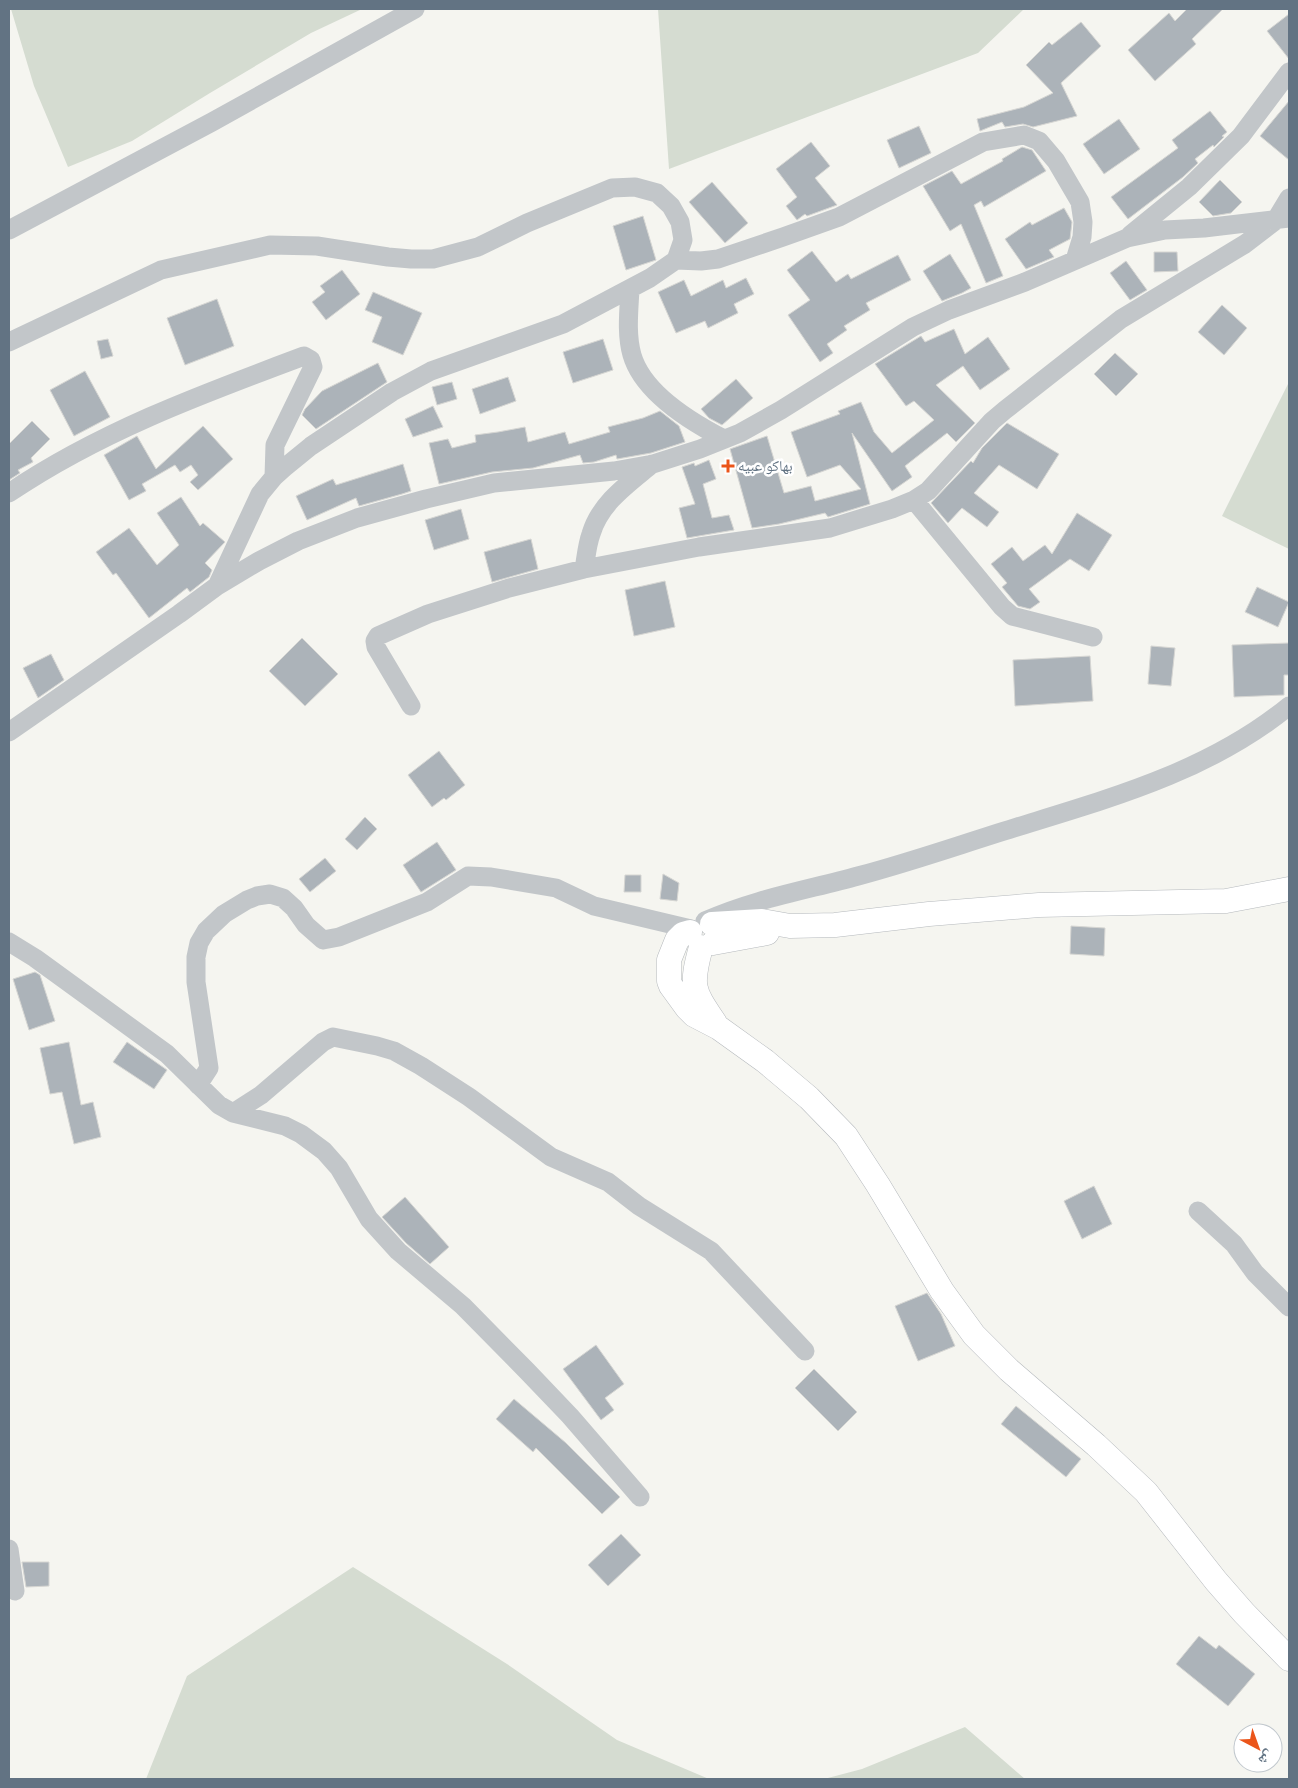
<svg xmlns="http://www.w3.org/2000/svg" width="1298" height="1788" viewBox="0 0 1298 1788" font-family="'IBM Plex Sans','Noto Naskh Arabic',sans-serif">
<style>
.green{fill:#d5dcd1}
.building{fill:#acb3b9;stroke:#d6d6d3}
.lines{fill:none;stroke-linecap:round;stroke-linejoin:round}
.major-casing{stroke:#b5b9bd;stroke-width:25}
.minor{stroke:#c2c6c9;stroke-width:19}
.major{stroke:#fff;stroke-width:24}
.poi-dot{fill:#eb551a;stroke:#fff;stroke-width:2}
.labels{text-anchor:middle;stroke-width:5;stroke-linejoin:round;paint-order:stroke}
.poi-label{font-size:15px;fill:#627383;stroke:#fff;text-anchor:start}
</style>
<rect width="100%" height="100%" fill="#f5f5f0"/>
<path class="green" d="M11 9H362L311 33 210 93 132 141 68 167 34 86Z
M658 9H1024L978 53 669 169Z
M1289 382V549L1222 516Z
M353 1567 507 1664 617 1740 709 1779H146L187 1676Z
M965 1727 1025 1779H824L862 1769Z"/>
<path class="building" d="M1187 9H1223L1192 39 1196 44 1155 81 1128 50 1169 13 1175 21Z
M1289 14V59L1267 31Z
M1081 22 1101 46 1061 83 1077 116 1033 127 1023 124 1005 127 1002 122 980 131 977 119 1024 107 1053 93 1026 65 1049 42 1052 45Z
M1289 101V160L1260 136Z
M1210 111 1227 132 1222 136 1224 137 1214 147 1213 145 1195 159 1198 163 1183 177 1128 219 1111 197 1178 148 1172 140Z
M1119 119 1140 149 1104 174 1083 144Z
M919 126 931 153 899 168 887 140Z
M811 142 830 166 815 178 837 205 807 216 805 214 797 220 786 206 797 197 776 169Z
M1022 147 1032 150 1046 171 984 207 981 201 974 205 1003 276 986 283 961 224 950 231 923 186 952 171 961 184 1003 161 1002 159Z
M1220 180 1242 202 1231 213 1213 216 1199 202Z
M712 182 748 223 725 243 689 202Z
M1064 208 1072 222 1070 239 1049 250 1054 257 1026 269 1005 239 1030 222 1032 225Z
M643 216 656 260 626 270 613 226Z
M812 251 836 282 848 274 851 279 898 255 911 280 866 303 870 310 844 326 847 330 827 344 833 353 820 362 788 315 810 300 787 270Z
M1154 252H1177L1178 271 1154 272Z
M950 254 971 288 962 293 942 301 923 271Z
M1126 261 1147 290 1130 300 1110 273Z
M342 270 360 294 326 320 312 302 325 292 320 286Z
M746 278 754 294 734 304 738 313 708 328 705 321 676 333 658 292 684 280 691 296 723 280 726 288Z
M373 292 422 313 403 355 372 342 382 317 365 310Z
M217 299 234 346 185 365 167 318Z
M1222 305 1247 328 1224 355 1198 332Z
M954 329 965 354 988 337 1010 369 980 390 963 366 936 385 975 423 956 442 947 433 905 466 912 477 892 491 852 433 870 504 828 517 825 513 779 524 752 528 730 449 767 436 784 493 811 486 815 501 861 489 840 465 807 477 791 432 840 414 838 411 861 402 874 432 892 453 934 420 914 401 906 406 875 364 921 336 925 342Z
M108 339 113 356 101 359 97 341Z
M603 339 613 370 573 383 563 352Z
M1115 353 1138 374 1116 396 1094 374Z
M378 363 387 382 316 429 302 415 305 409 322 391Z
M85 371 110 417 74 436 50 390Z
M508 377 516 401 480 414 472 389Z
M736 379 753 398 722 425 709 418 701 409Z
M452 382 457 399 437 405 432 387Z
M433 406 443 427 413 437 405 419Z
M660 411 679 426 685 442 651 453 617 459 616 455 594 462 583 463 580 455 533 468 492 472 439 484 429 443 448 439 452 448 476 442 475 435 498 432 525 427 528 442 565 432 569 444 610 432 608 427 643 418Z
M32 421 50 439 31 458 33 462 18 470 20 473 9 480V444Z
M1007 423 1059 454 1037 489 999 465 974 493 999 512 987 527 962 508 948 523 931 503 971 461 973 463 982 448Z
M203 426 233 459 198 490 190 482 198 475 191 465 180 472 175 465 142 484 146 491 129 500 104 455 137 436 156 469Z
M709 460 716 479 703 484 712 518 729 515 734 530 687 538 679 508 695 504 682 467 694 463 695 466Z
M403 464 411 491 402 494 359 506 356 498 307 520 296 496 333 479 336 485Z
M181 497 200 526 203 523 225 542 205 563 212 570 209 577 190 592 187 588 149 618 116 573 113 575 96 552 129 528 157 565 179 545 157 513Z
M461 509 469 539 434 550 425 520Z
M1077 513 1112 535 1089 571 1070 559 1029 589 1040 602 1030 609 1018 606 1002 587 1007 583 991 564 1012 547 1023 561 1045 545 1052 554Z
M531 539 538 569 492 582 484 552Z
M665 581 675 627 634 636 625 590Z
M1257 587 1289 602 1278 627 1245 612Z
M302 638 338 674 305 706 269 671Z
M1289 643V675H1284V695L1234 697 1232 645Z
M1151 646 1175 648 1171 686 1148 684Z
M51 654 64 680 38 698 23 668Z
M1090 656 1093 701 1015 706 1013 660Z
M439 751 465 785 446 800 444 798 432 807 408 775Z
M365 817 377 829 357 850 345 839Z
M437 842 456 870 421 892 403 865Z
M325 858 336 871 310 892 299 879Z
M663 874 679 883 677 901 660 899Z
M625 875H641V892H624Z
M1071 926 1105 928 1104 956 1070 954Z
M35 972 40 975 55 1021 29 1030 13 979Z
M69 1042 81 1105 93 1102 101 1137 74 1144 62 1092 50 1094 40 1048Z
M127 1042 167 1070 154 1089 113 1062Z
M1094 1186 1112 1224 1082 1239 1064 1201Z
M405 1197 449 1247 430 1264 406 1243 382 1217Z
M927 1293 941 1314 955 1346 918 1361 895 1306Z
M596 1345 624 1384 605 1398 614 1410 601 1420 563 1369Z
M814 1369 857 1412 838 1431 795 1388Z
M514 1399 566 1443 620 1497 602 1514 536 1448 533 1452 496 1419Z
M1016 1406 1081 1459 1066 1477 1001 1424Z
M621 1534 641 1555 608 1586 588 1565Z
M22 1562H49V1586L26 1587Z
M1199 1636 1216 1649 1219 1645 1255 1674 1228 1706 1176 1664Z"/>
<g class="lines">
<defs>
<path id="major" d="M712 924 762 921 790 926 835 925 929 914 1039 905 1226 901 1289 889
M690 932 683 934 677 940 669 960V981L671 986 687 1008 694 1015 719 1028 765 1061 809 1098 846 1136 878 1185 942 1291 974 1335 1009 1370 1096 1445 1146 1492 1216 1581 1244 1613 1289 1659
M713 943 767 933
M701 947C690 987 693 990 715 1023"/>
</defs>
<use href="#major" class="major-casing"/>
<path class="minor" d="M9 230 212 122 415 9
M1130 235 1189 187 1241 136 1289 72
M676 260 701 261 718 259 783 237 839 217 983 142 1024 135 1039 141 1056 161 1080 202 1083 222 1082 237 1075 260
M630 289C629 310 626 334 632 355 643 393 691 422 724 439
M9 342 161 270 270 245 317 246 388 257 411 259H433L478 247 527 223 612 188 635 187 657 193 671 206 680 222 683 240 676 260 650 278 563 324 431 371 392 392 311 446 284 468 274 477 260 494 217 586
M9 493C99 432 202 394 304 356L311 360 313 367 275 445 274 477
M914 500 1002 607 1012 616 1093 637
M584 569C586 558 587 545 591 534 600 503 628 484 652 464
M411 706 376 647 375 641 378 636 428 614 509 588 584 569 699 547 830 528 892 509 914 500 928 491 992 421 1005 410 1121 319 1245 244 1275 221 1289 198
M9 732 179 614 217 586 259 561 298 541 357 518 426 499 494 483 614 471 653 464 700 449 740 433 781 410 913 327 949 310 1025 282 1127 238 1165 230 1204 228 1289 218
M705 921C754 899 807 890 858 876 911 862 962 844 1014 828 1111 798 1210 771 1289 706
M9 942 35 958 167 1054 219 1105 233 1113 285 1126 301 1134 324 1151 339 1168 369 1219 398 1251 463 1306 527 1371 570 1416 640 1497
M198 1085 209 1068 196 982V957L199 943 206 931 224 914 247 900 257 896 270 894 283 898 294 908 306 925 323 940 339 937 427 902 468 876 491 877 556 888 594 906 691 929
M233 1113 261 1095 323 1042 333 1037 377 1046 394 1051 421 1066 469 1097 551 1157 608 1182 639 1206 711 1251 805 1351
M1198 1211 1234 1244 1255 1273 1289 1307
M9 1549 15 1591"/>
<use href="#major" class="major"/>
</g>
<path class="poi-dot" d="M725.5 458.5h5v5h5v5h-5v5h-5v-5h-5v-5h5z"/>
<g class="labels">
<g class="poi-label">
<text x="738" y="471">بهاكو عبيه</text>
</g>
</g>
<rect width="1298" height="1788" fill="none" stroke="#627383" stroke-width="20"/>
<g transform="translate(1258 1748) rotate(139)"><circle r="24" fill="#ffffff" stroke="#c0c7cd"/>
<path d="M0-4L9 19L0 12L-9 19Z" fill="#eb551a"/>
<text y="-8" font-size="14" font-weight="bold" text-anchor="middle" fill="#627383">ش</text>
</g>
</svg>
